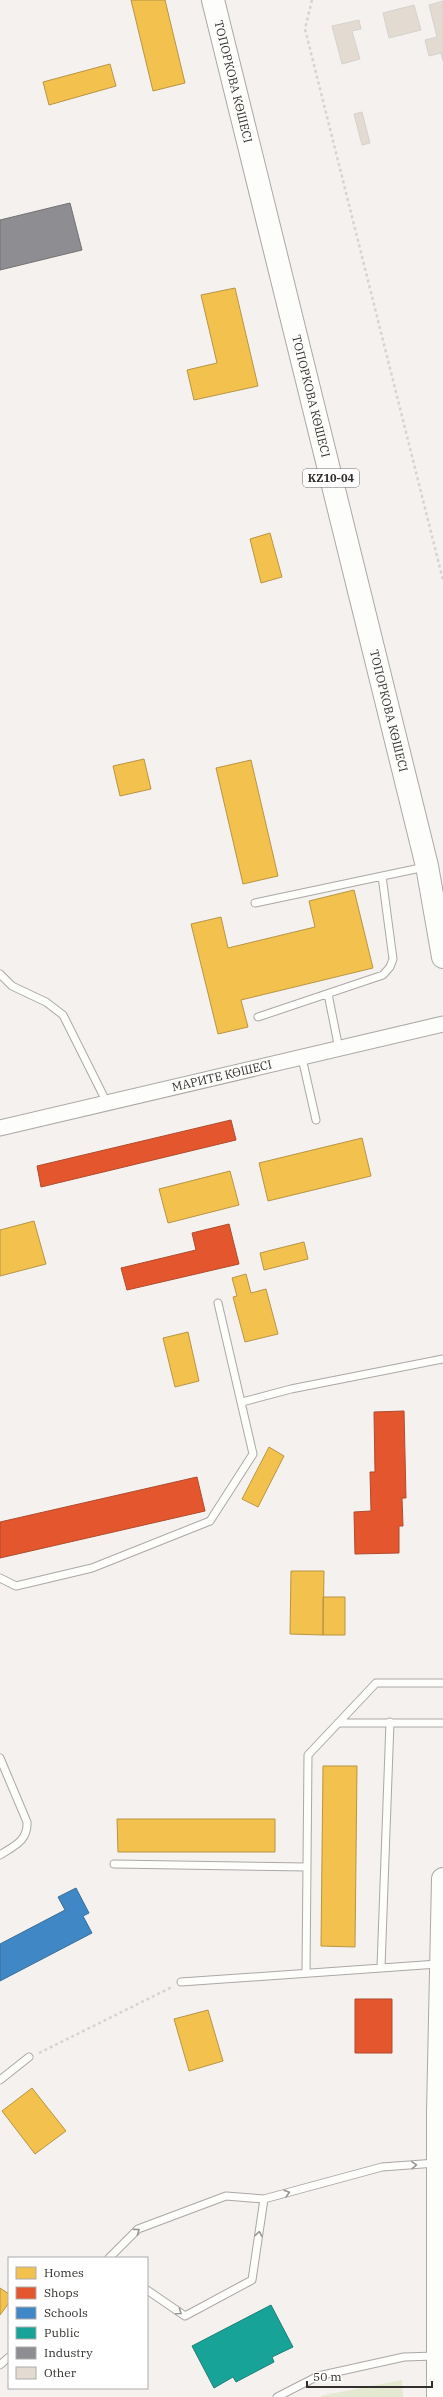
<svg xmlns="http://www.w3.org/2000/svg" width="443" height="2397" viewBox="0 0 443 2397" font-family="'IBM Plex Serif',serif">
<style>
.green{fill:#e4e9d2}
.homes{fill:#f2c14e;stroke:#b89544}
.shops{fill:#e4572e;stroke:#af4b2d}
.schools{fill:#3f88c5;stroke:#3b6d97}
.public{fill:#17a398;stroke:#1f8078}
.industry{fill:#8d8d92;stroke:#727173}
.building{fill:#e3dbd1;stroke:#d5d2cf}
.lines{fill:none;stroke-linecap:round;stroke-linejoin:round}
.lane-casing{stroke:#aba8a5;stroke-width:9}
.street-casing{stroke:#aba8a5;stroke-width:17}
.highway-casing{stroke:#aba8a5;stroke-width:24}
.path{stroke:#d5d4d3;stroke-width:2.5;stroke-dasharray:3 3;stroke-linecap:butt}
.lane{stroke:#fdfdfc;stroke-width:7}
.street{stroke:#fdfdfc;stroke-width:15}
.highway{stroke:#fdfdfc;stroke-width:22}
.oneway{stroke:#989694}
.labels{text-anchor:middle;stroke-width:4;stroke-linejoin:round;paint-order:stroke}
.shield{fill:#fff;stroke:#706d6b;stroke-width:1}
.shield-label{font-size:11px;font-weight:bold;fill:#322f2c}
.street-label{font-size:12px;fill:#322f2c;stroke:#fff}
</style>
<rect width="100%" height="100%" fill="#f4f1ee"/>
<path class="green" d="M402 2380 403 2397H321L325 2395Z"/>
<path class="homes" d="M131 0H165L185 83 153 91Z
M110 64 116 86 49 105 43 82Z
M235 288 258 386 194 400 187 370 217 363 201 295Z
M270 533 282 577 261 583 250 539Z
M144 759 151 789 120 796 113 766Z
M251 760 278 876 243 884 216 768Z
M354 890 373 968 241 1000 248 1027 218 1034 191 924 221 917 228 948 315 927 309 901Z
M362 1138 371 1176 268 1201 259 1163Z
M230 1171 239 1205 168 1223 159 1189Z
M34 1221 46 1264 0 1276V1230Z
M304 1242 308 1259 264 1270 260 1253Z
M246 1274 251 1293 266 1289 278 1334 245 1342 233 1297 237 1296 232 1278Z
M188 1332 199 1381 175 1387 163 1338Z
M269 1447 284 1456 258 1507 242 1499Z
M291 1571H324L323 1635 290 1634Z
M323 1597H345V1635H323Z
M323 1766H357L355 1947 321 1946Z
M117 1819H275V1852H118Z
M208 2010 223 2061 189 2071 174 2019Z
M32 2088 66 2131 35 2154 2 2111Z
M0 2288 9 2294V2303L0 2315Z"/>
<path class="shops" d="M231 1120 236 1140 41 1187 37 1166Z
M229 1224 239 1264 127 1290 121 1268 196 1250 192 1233Z
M404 1411 406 1498H402L403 1526H399V1553L355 1554 354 1512 371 1511 370 1472H375L374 1412Z
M197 1477 205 1511 0 1558V1522Z
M355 1999H392V2053H355Z"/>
<path class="schools" d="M76 1888 89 1913 83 1916 92 1933 0 1981V1944L65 1910 58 1897Z"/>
<path class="public" d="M271 2305 293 2347 272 2357 274 2362 236 2382 233 2377 214 2388 192 2346Z"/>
<path class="industry" d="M70 203 82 250 0 270V220Z"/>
<path class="building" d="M443 1V61L441 53 429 56 425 40 437 37 429 5Z
M414 5 421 30 389 38 383 13Z
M359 20 361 29 352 31 360 59 342 64 332 26Z
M362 112 370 143 362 145 354 114Z"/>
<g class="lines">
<defs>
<path id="lane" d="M255 903 425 867
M0 974 12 986 46 1002 63 1015 107 1103
M328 994 339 1049
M258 1017 383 975 390 967 393 959 382 876
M302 1058 316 1120
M242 1402 291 1389 443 1359
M0 1578 16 1586 92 1568 210 1521 253 1454 218 1303
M338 1723H443
M0 1758 27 1822C28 1841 14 1846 0 1855
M114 1864 307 1867
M381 1967 390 1722
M306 1973 308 1755 376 1683H443
M181 1982 438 1964
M0 2080 29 2057
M109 2258 138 2229 226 2196 264 2199 382 2167 436 2163
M147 2290 185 2316 252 2280 264 2199
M0 2365 9 2357
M277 2397 318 2376 404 2357 436 2356"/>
<g id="street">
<path id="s1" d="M0 1128 443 1024"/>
</g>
<g id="highway">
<path id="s2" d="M213 0 427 866 443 957"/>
<path d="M438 2397V2113L443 1879"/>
</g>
</defs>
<use href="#lane" class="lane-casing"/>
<use href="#street" class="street-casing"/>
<use href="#highway" class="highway-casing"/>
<path class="path" d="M312 0 305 29 443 580
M39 2053 172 1987"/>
<use href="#lane" class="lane"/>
<use href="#street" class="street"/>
<use href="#highway" class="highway"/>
</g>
<defs><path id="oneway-chevron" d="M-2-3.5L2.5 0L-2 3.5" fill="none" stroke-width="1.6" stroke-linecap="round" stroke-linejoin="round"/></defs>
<g class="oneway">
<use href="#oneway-chevron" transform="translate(414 2165) rotate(-4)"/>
<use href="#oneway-chevron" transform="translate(287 2193) rotate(-16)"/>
<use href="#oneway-chevron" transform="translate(137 2231) rotate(-36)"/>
<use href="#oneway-chevron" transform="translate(259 2234) rotate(-81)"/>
<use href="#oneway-chevron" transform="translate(179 2312) rotate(35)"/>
</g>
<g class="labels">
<rect class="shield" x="303" y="469" width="56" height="18" rx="3"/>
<g class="shield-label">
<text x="331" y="482">KZ10-04</text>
</g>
<g class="street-label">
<text dy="4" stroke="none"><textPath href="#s2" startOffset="84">ТОПОРКОВА КӨШЕСІ</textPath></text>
<text dy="4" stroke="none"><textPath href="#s2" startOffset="408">ТОПОРКОВА КӨШЕСІ</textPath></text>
<text dy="4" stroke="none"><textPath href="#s2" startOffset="732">ТОПОРКОВА КӨШЕСІ</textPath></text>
<text dy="4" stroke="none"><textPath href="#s1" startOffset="228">МАРИТЕ КӨШЕСІ</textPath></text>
</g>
</g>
<rect x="8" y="2257" width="140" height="132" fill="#ffffff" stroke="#adacab"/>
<rect x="16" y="2267" width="20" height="12" fill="#f2c14e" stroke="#adacab"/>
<text x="44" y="2277" font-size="12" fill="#322f2c">Homes</text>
<rect x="16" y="2287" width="20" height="12" fill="#e4572e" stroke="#adacab"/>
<text x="44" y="2297" font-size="12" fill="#322f2c">Shops</text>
<rect x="16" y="2307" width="20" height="12" fill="#3f88c5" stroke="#adacab"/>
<text x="44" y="2317" font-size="12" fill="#322f2c">Schools</text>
<rect x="16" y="2327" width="20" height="12" fill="#17a398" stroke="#adacab"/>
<text x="44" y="2337" font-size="12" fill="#322f2c">Public</text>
<rect x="16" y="2347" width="20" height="12" fill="#8d8d92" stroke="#adacab"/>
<text x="44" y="2357" font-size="12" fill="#322f2c">Industry</text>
<rect x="16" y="2367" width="20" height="12" fill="#e3dbd1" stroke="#adacab"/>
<text x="44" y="2377" font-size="12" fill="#322f2c">Other</text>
<path d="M307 2381v6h125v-6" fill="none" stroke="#322f2c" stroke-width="2"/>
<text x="313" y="2381" font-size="12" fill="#322f2c" stroke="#ffffff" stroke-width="3" paint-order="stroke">50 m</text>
</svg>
